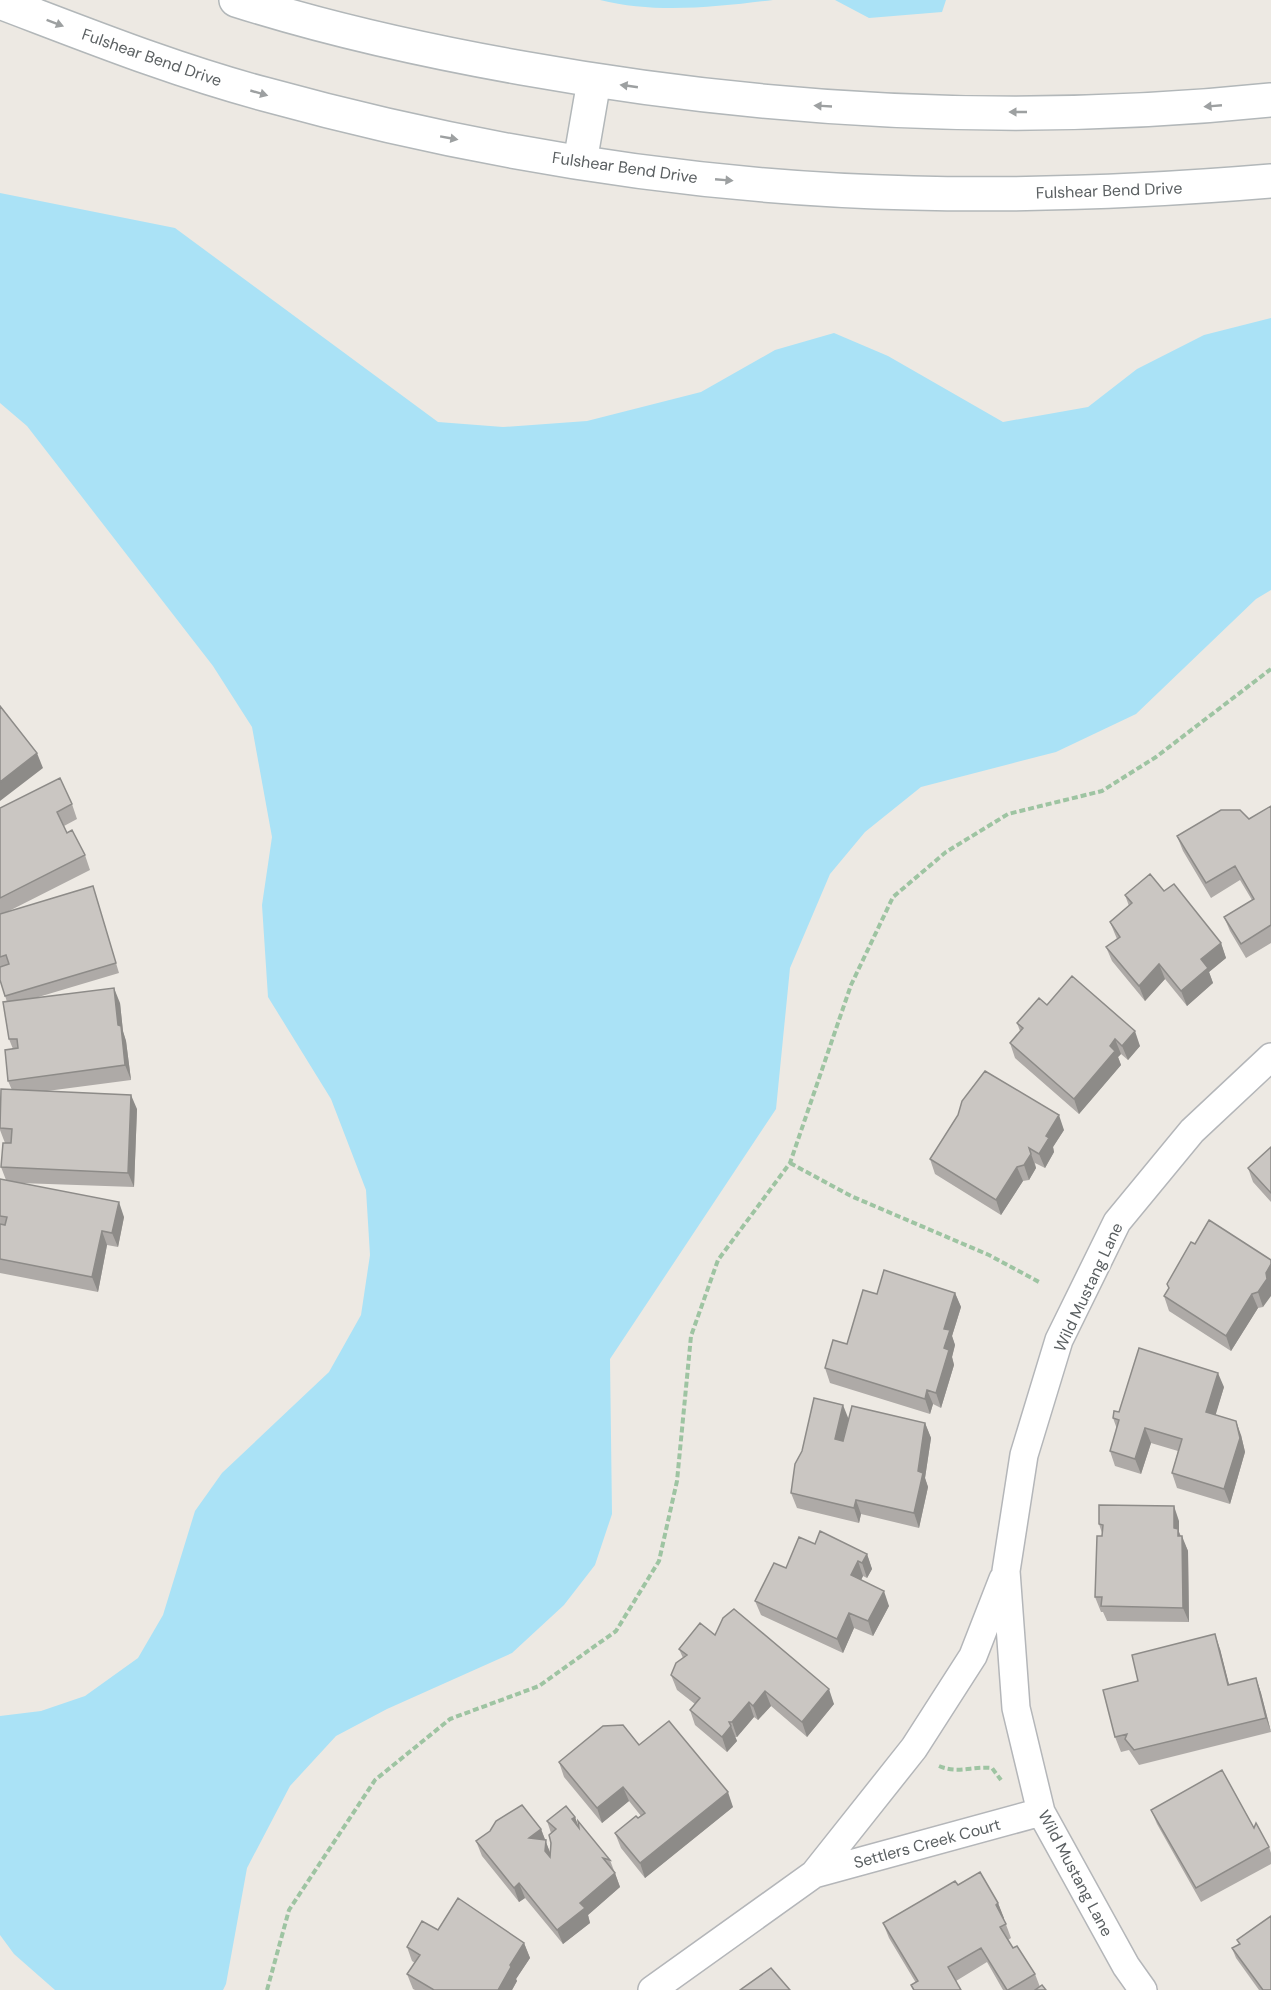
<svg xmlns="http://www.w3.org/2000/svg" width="1271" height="1990" viewBox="0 0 1271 1990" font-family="'DM Sans',sans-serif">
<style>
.water{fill:#aae2f6}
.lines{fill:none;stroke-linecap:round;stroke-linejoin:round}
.minor-casing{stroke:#b4b6b9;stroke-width:30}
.secondary-casing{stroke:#b2b7b9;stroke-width:36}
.path{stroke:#9ec4a2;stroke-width:4;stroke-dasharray:6 3;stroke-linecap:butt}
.minor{stroke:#fff;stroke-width:27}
.secondary{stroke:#fff;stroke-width:33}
.wall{fill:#aeaaa7}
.shaded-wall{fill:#8d8b88}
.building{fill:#cac6c2;stroke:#8d8b88;stroke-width:1.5}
.oneway{fill:#9da0a1}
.labels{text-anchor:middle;stroke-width:4.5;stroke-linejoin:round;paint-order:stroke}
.street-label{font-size:16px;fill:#5b6062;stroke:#fff}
</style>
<rect width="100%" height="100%" fill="#ede9e3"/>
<path class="water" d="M600 0H773C716 7 656 14 600 0Z
M835 0H946L942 12 869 18Z
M0 193 175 228 438 422 503 427 587 421 701 392 775 350 834 333 888 356 1003 422 1088 407 1137 369 1204 335 1271 318V590L1256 599 1136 714 1056 752 921 787 865 832 830 874 790 968 776 1109 610 1359 612 1514 595 1565 564 1605 512 1653 387 1709 336 1736 290 1786 247 1868 226 1984 223 1990H55L14 1954 0 1935V1716L41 1711 85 1696 138 1658 163 1615 195 1511 222 1473 329 1372 361 1315 370 1255 366 1190 331 1099 268 997 262 905 272 837 252 727 213 666 27 426 0 403Z"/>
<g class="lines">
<defs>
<path id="minor" d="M814 1874 914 1748 973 1656 1003 1579
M652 1990 814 1874 1041 1812
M1143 1990 1126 1966 1041 1812 1016 1708 1006 1571 1024 1455 1059 1340 1117 1222 1192 1131 1271 1057"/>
<path id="secondary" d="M236 0C330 30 426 51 522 68 768 112 1022 126 1271 100
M0 2C87 35 174 70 264 94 474 152 695 188 913 193 1032 196 1152 191 1271 181
M580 162 594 81"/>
</defs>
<use href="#minor" class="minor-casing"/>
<use href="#secondary" class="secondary-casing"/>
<path class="path" d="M790 1163 851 1196 989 1255 1039 1282
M939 1766C958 1774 972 1766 992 1768L1001 1780
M267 1990 289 1910 375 1780 450 1719 539 1686 616 1631 659 1561 677 1481 691 1336 718 1260 790 1163 851 985 893 897 946 852 1008 814 1102 791 1156 757 1271 669"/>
<use href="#minor" class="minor"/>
<use href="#secondary" class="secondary"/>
</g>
<path class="wall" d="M72 804 77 819 64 826 67 833 85 855 90 870 5 913 96 896 119 973 35 998 120 1003 123 1032 126 1041 131 1080 47 1091 137 1109 134 1187 20 1183 124 1217 118 1247 107 1245 98 1292 0 1273V1179L6 1180 1 1167 5 1143 0 1130V1118L12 1090 8 1081 13 1049 9 1039 7 1002 0 980V808Z
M1271 806V943L1246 958 1230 931 1224 917 1252 900 1240 880 1211 898 1183 851 1177 836 1249 819Z
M1164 891 1221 943 1226 958 1209 972 1213 983 1187 1006 1165 979 1145 1001 1112 961 1106 947 1117 939 1110 922 1129 906 1125 895Z
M1047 1005 1140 1046 1128 1060 1121 1054 1118 1057 1121 1065 1079 1114 1015 1058 1010 1043 1020 1031 1017 1023Z
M1064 1130 1053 1147 1054 1152 1045 1168 1035 1163 1036 1168 1029 1180 1023 1181 1001 1215 935 1174 930 1159Z
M1271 1147V1202L1253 1182 1248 1168Z
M1195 1244 1271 1260 1263 1307 1258 1308 1231 1351 1169 1311 1164 1296 1169 1288 1167 1284Z
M955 1293 961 1307 952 1336 955 1345 952 1357 954 1365 941 1408 933 1404 930 1414 830 1383 825 1368 847 1344 877 1294Z
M1224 1387 1215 1415 1241 1435 1245 1452 1230 1504 1177 1488 1172 1473 1178 1451 1151 1443 1141 1474 1115 1466 1110 1451 1117 1429 1113 1418 1119 1412Z
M849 1419 925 1423 931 1438 925 1478 928 1487 919 1528 861 1514 859 1523 797 1508 791 1493Z
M1179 1521V1532L1188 1551 1189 1622 1107 1621 1103 1612H1101L1095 1597 1102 1533 1099 1524Z
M815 1544 867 1554 872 1569 867 1578 863 1576 861 1580 889 1606 873 1636 854 1628 843 1653 761 1615 755 1601 786 1568Z
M715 1635 834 1704 807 1737 771 1706 758 1720 754 1717 737 1737H735L737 1741 727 1752 695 1725 690 1710 695 1704 677 1690 671 1675 683 1658 679 1649Z
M1220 1649 1229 1685 1256 1678 1261 1693 1271 1732 1139 1765 1129 1750 1121 1752 1115 1737 1138 1681Z
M639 1745 733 1807 645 1878 621 1848 615 1833 641 1816 629 1801 602 1823 564 1777 559 1762Z
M1151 1810 1254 1828 1269 1847 1271 1853V1864L1201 1902 1157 1824Z
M575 1817 578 1826 610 1860 620 1887 588 1915 590 1923 563 1944 525 1898 519 1902 482 1856 476 1841 541 1829 550 1853 551 1833 547 1821Z
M958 1885 998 1903 1011 1938 1008 1940 1013 1948 1035 1974 1040 1987 1046 1990H1003L987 1962 956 1981 961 1990H913L911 1985 916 1983 889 1938 883 1923Z
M438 1930 524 1943 530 1958 516 1979 517 1981 512 1990H415L413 1989 407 1974 415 1963 412 1961 407 1947Z
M1237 1940 1271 1990H1259L1236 1958 1232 1948 1239 1944Z"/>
<path class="shaded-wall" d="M37 753 43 768 0 801V782Z
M1221 943 1226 958 1209 972 1213 983 1187 1006 1181 991 1201 959Z
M1159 964 1165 979 1145 1001 1139 986Z
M114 988 120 1003 123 1031 126 1041 131 1080 125 1065 118 1025Z
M1135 1031 1140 1046 1128 1060 1122 1046Z
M1115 1039 1121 1054 1118 1057 1121 1065 1079 1114 1074 1099 1110 1046Z
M131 1095 137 1109 134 1187 128 1173Z
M1059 1115 1064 1130 1053 1147 1054 1152 1045 1168 1039 1154 1046 1136Z
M1029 1148 1036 1168 1029 1180 1024 1165Z
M1017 1167 1023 1181 1001 1215 996 1200Z
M119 1202 124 1217 118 1247 112 1233Z
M102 1231 107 1245 98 1292 92 1277Z
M1271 1264V1296L1263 1307 1258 1292 1266 1273Z
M955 1293 961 1307 952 1336 955 1345 952 1357 954 1365 941 1408 936 1393 944 1348V1329Z
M1252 1294 1258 1308 1231 1351 1226 1336Z
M1218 1373 1224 1387 1212 1427 1206 1412Z
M927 1390 933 1404 930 1414 925 1399Z
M843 1405 849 1420 841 1453 835 1439Z
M1236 1421 1241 1435 1245 1452 1230 1504 1224 1489Z
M925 1423 931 1438 925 1478 928 1487 919 1528 914 1513 918 1471Z
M1145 1428 1151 1443 1141 1474 1135 1459Z
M856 1500 861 1514 859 1523 854 1508Z
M1174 1506 1179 1521V1532L1182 1541V1536L1188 1551 1189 1622 1183 1608 1174 1528Z
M867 1554 872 1569 867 1578 862 1563Z
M858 1561 863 1576 856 1590 851 1575Z
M884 1591 889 1606 873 1636 868 1621Z
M849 1613 854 1628 843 1653 837 1639Z
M1215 1634 1220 1649 1233 1700 1228 1685Z
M1256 1678 1261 1693 1271 1732 1266 1718Z
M829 1689 834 1704 807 1737 802 1722Z
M765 1691 771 1706 758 1720 753 1706Z
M749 1702 754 1717 737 1737 732 1722Z
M731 1726 737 1741 727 1752 722 1737Z
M623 1787 629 1801 602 1823 597 1808Z
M728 1792 733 1807 645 1878 640 1863Z
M575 1817 580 1831 572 1819Z
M541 1829 551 1855V1866L529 1838Z
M615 1873 620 1887 588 1915 590 1923 563 1944 557 1930 580 1903Z
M519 1883 525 1898 519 1902 514 1888Z
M998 1903 1004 1918 1001 1920 996 1905Z
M524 1943 530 1958 516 1979 517 1981 512 1990H498L510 1965Z"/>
<path class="building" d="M0 706 37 753 0 782Z
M60 778 72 804 57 812 67 833 72 830 85 855 0 898V808Z
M1271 806V925L1241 944 1224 917 1254 899 1235 866 1206 883 1177 836 1221 810H1240L1249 819Z
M1150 874 1164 891 1174 884 1221 943 1201 959 1208 968 1181 991 1159 964 1139 986 1106 947 1120 937 1110 922 1132 903 1125 895Z
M93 886 116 963 5 996 0 980V967L9 964 6 955 0 957V914Z
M1072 976 1135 1031 1122 1046 1115 1039 1110 1046 1115 1051 1074 1099 1010 1043 1023 1028 1017 1023 1039 998 1047 1005Z
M114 988 118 1025 121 1026 125 1065 8 1081 5 1050 18 1048 17 1039H9L3 1002Z
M985 1071 1059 1115 1046 1136 1049 1138 1039 1154 1029 1148 1031 1154 1024 1165 1017 1167 996 1200 930 1159 958 1115 962 1101Z
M1 1089 131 1095 128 1173 1 1167 3 1143H11L12 1129 0 1128Z
M1271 1147V1193L1248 1168Z
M0 1179 119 1202 112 1233 102 1231 92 1277 0 1259V1224L5 1225 7 1217 0 1216Z
M1209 1220 1271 1260V1264L1266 1273 1267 1279 1258 1292 1252 1294 1226 1336 1164 1296 1169 1288 1167 1284 1191 1242 1195 1244Z
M884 1270 955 1293 944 1329 950 1330 944 1348 949 1350 936 1393 927 1390 925 1399 825 1368 833 1340 847 1344 863 1290 877 1294Z
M1139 1348 1218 1373 1206 1412 1236 1421 1240 1438 1224 1489 1172 1473 1182 1439 1145 1428 1135 1459 1110 1451 1119 1420 1113 1418 1114 1411 1119 1412Z
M814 1398 843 1405 835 1439 843 1441 852 1406 925 1423 918 1471 923 1473 914 1513 856 1500 854 1508 791 1493 795 1464 802 1451Z
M1099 1505 1174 1506V1528L1178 1529V1536H1182L1183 1608 1101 1606 1102 1597H1095L1097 1536H1102L1103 1525 1099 1524Z
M820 1531 867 1554 862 1563 858 1561 851 1575 884 1591 868 1621 849 1613 837 1639 755 1601 774 1563 786 1568 799 1537 815 1544Z
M734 1609 829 1689 802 1722 765 1691 753 1706 749 1702 732 1722H729L731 1726 722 1737 690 1710 700 1698 671 1675 676 1663 687 1655 679 1649 700 1623 715 1635 723 1618Z
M1215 1634 1228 1685 1256 1678 1266 1718 1134 1750 1125 1739 1127 1734 1115 1737 1103 1690 1138 1681 1132 1655Z
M669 1721 728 1792 640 1863 615 1833 636 1816 638 1818 645 1813 623 1787 597 1808 559 1762 603 1726 623 1725 639 1745Z
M1222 1770 1254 1828 1256 1823 1269 1847 1196 1888 1151 1810Z
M522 1805 541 1829 529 1838 546 1840 545 1851 550 1857 551 1843 549 1835 556 1829 547 1821 566 1806 575 1817 572 1819 579 1828 578 1821 610 1860 603 1858 615 1873 580 1903 585 1908 557 1930 519 1883 514 1888 476 1841 490 1831 496 1821Z
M980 1872 998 1903 996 1905 1006 1924 1000 1927 1013 1948 1017 1946 1035 1974 1008 1990H1007L981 1948 948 1967 961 1990H914L911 1985 918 1981 883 1923 955 1881 958 1885Z
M458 1898 524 1943 510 1965 511 1967 498 1990H434L407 1974 420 1955 407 1947 422 1921 438 1930Z
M1271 1916V1990H1263L1232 1948 1240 1944 1237 1940Z
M771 1968 790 1990H740Z
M1042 1985 1046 1990H1035Z"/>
<defs><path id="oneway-solid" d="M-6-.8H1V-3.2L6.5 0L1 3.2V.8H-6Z" transform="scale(1.5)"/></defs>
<g class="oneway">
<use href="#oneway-solid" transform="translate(55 23) rotate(21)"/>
<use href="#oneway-solid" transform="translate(629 86) rotate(-172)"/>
<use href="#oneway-solid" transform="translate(259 93) rotate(16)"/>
<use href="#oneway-solid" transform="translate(823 106) rotate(-177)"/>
<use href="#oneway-solid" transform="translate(1213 106) rotate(175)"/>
<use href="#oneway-solid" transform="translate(1018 112) rotate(-180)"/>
<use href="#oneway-solid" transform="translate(449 138) rotate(10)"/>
<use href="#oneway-solid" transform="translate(724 180) rotate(5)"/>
</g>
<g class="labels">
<g class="street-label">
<text transform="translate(152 57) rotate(19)" y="6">Fulshear Bend Drive</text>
<text transform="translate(625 167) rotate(8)" y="6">Fulshear Bend Drive</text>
<text transform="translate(1109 190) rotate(-2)" y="6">Fulshear Bend Drive</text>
<text transform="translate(1088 1287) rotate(-65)" y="6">Wild Mustang Lane</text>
<text transform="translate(927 1843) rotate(-15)" y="6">Settlers Creek Court</text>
<text transform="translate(1076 1873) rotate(62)" y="6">Wild Mustang Lane</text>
</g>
</g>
</svg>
